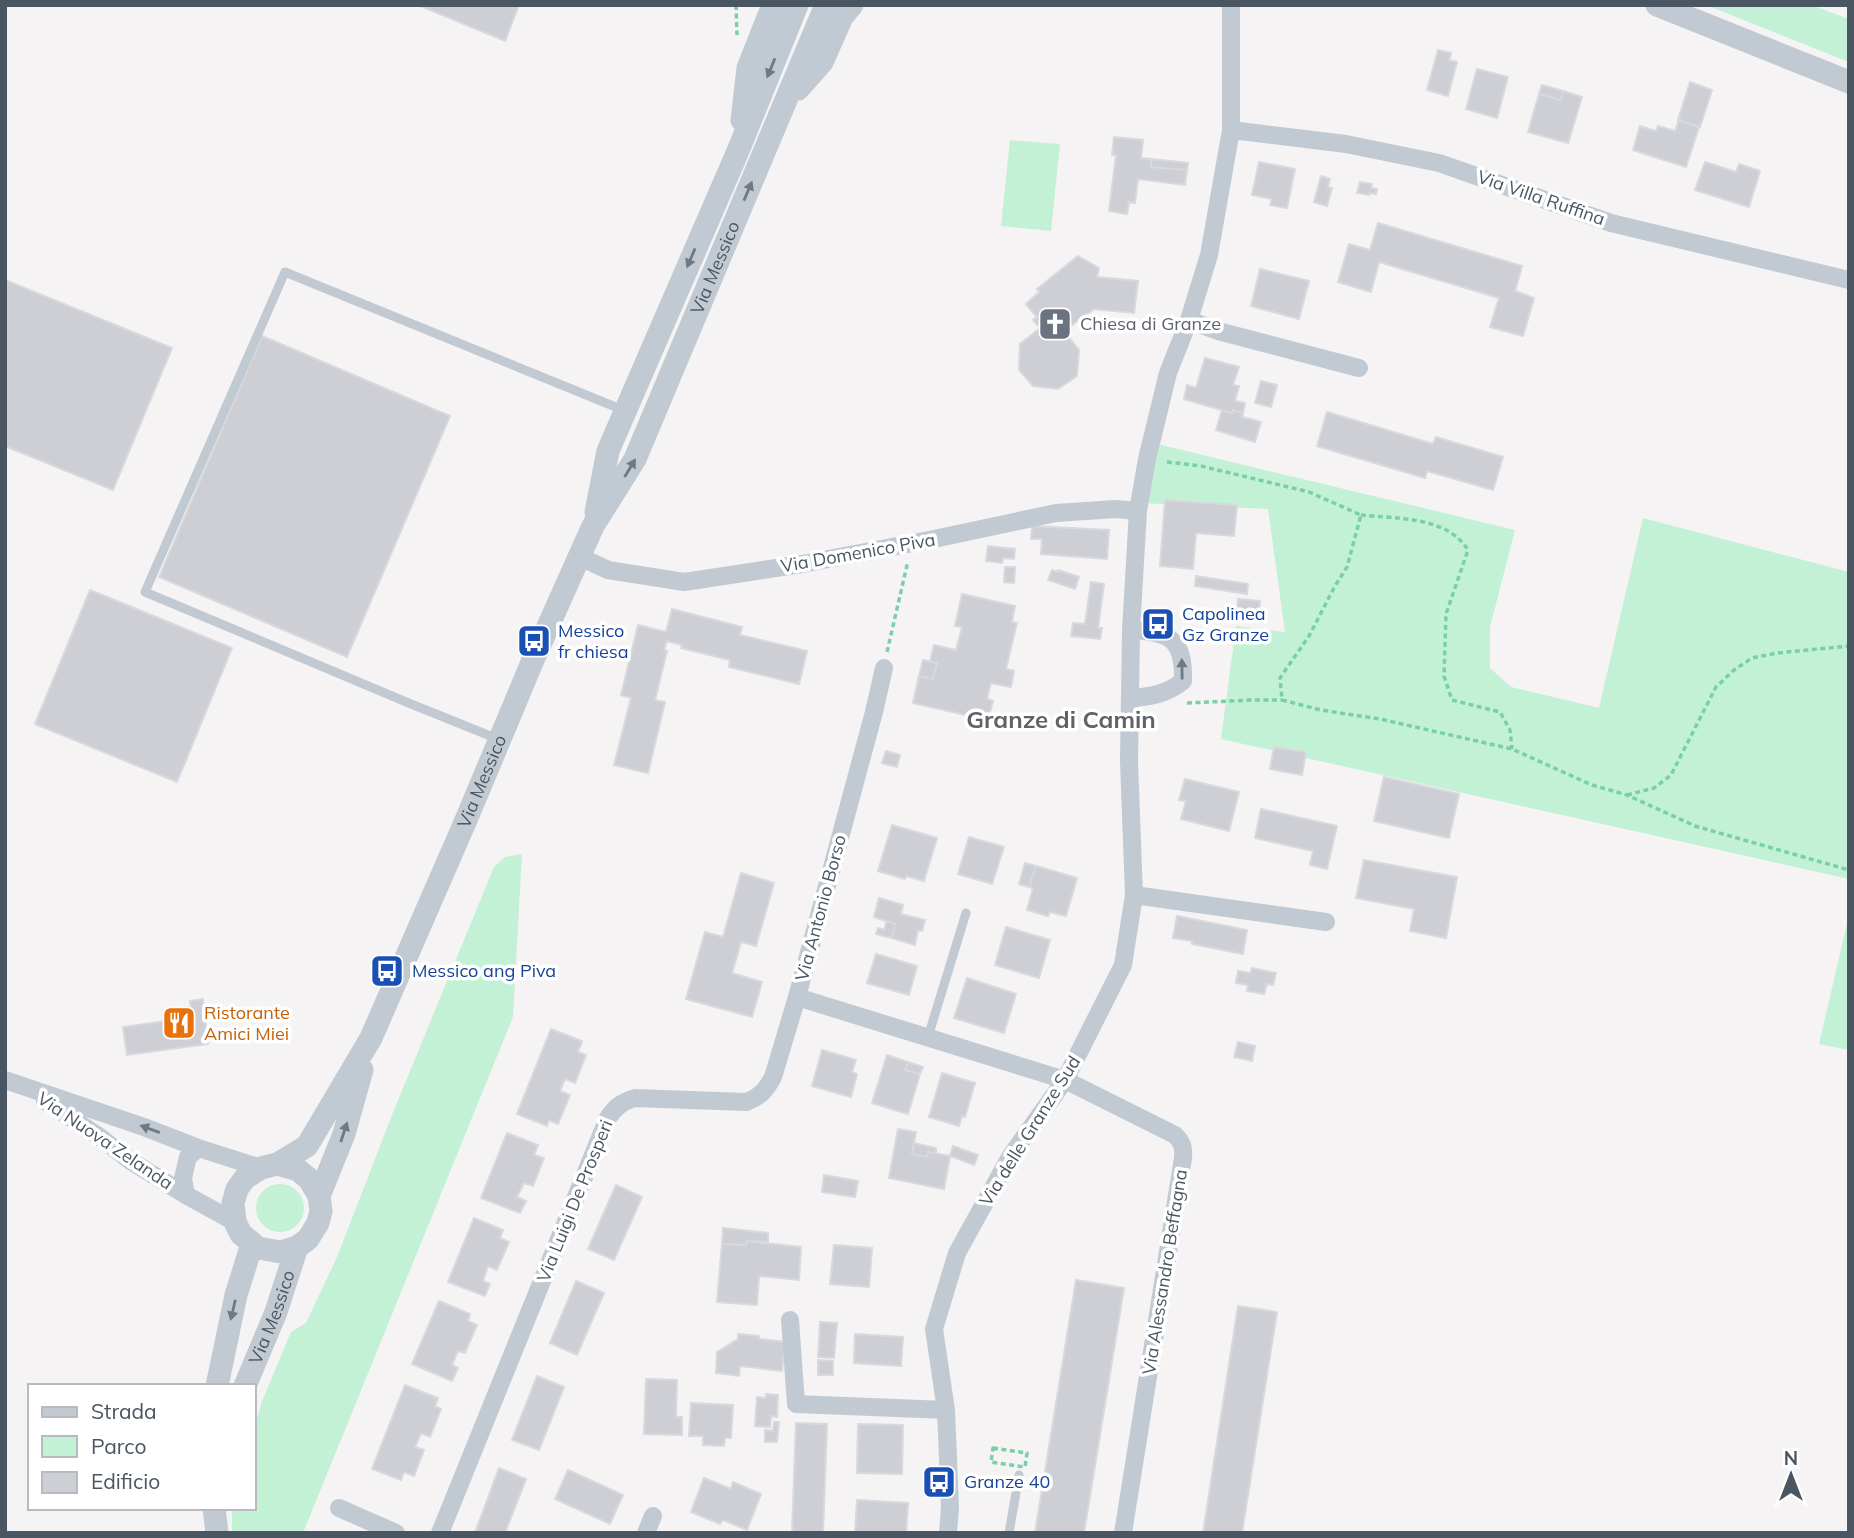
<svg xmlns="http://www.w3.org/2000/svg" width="1854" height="1538" viewBox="0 0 1854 1538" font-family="Mulish,sans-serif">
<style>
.green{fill:#c3f1d5}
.building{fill:#cdcfd5;stroke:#d7d9de;stroke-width:2}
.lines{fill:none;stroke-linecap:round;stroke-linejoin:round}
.path{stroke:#7ad0a6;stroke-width:3.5;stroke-dasharray:5 3.5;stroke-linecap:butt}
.service{stroke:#c1cad2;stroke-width:9}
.minor{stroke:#c1cad2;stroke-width:18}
.tertiary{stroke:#c1cad2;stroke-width:23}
.oneway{fill:#6e7983}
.labels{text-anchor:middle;stroke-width:7;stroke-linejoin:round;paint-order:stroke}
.street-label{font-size:18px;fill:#4a5661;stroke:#fff}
.worship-label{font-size:18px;fill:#5b616d;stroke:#fff;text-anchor:start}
.transit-label{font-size:18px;fill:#164399;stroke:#fff;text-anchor:start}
.food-label{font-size:18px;fill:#c56008;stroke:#fff;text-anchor:start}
.district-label{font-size:24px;font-weight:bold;fill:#5f6368;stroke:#fff}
</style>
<rect width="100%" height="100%" fill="#f5f3f3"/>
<path class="green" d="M1706 5H1811L1849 19V62Z
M1010 140 1060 144 1051 231 1001 226Z
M1157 444 1515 530 1490 627V668L1511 687 1599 708 1643 518 1849 572V879L1221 739 1236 626 1285 632 1268 509 1140 503Z
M522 854 513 1017 303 1533H232V1508H254V1427L263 1399 291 1332 306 1323 337 1257 394 1110 494 867 505 857Z
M1849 915V1050L1819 1044Z
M256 1208a24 24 0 1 1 48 0a24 24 0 1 1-48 0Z"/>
<path class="building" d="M418 5H519L505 41Z
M1438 50 1451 53 1449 60 1457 62 1448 96 1427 90Z
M1477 69 1508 77 1497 118 1466 109Z
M1690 82 1712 90 1700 127 1678 120Z
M1542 85 1563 91 1561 100 1539 94Z
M1563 91 1582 97 1568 143 1528 132 1539 94 1561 100Z
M1679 120 1699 127 1686 167 1633 150 1640 126 1656 131 1658 126 1675 131Z
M1114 137 1143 140 1141 158 1151 159V167L1187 170 1185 185 1138 179 1135 203 1129 202 1127 214 1109 211 1116 155H1112Z
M1151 159 1188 163 1187 170 1151 167Z
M1259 162 1295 169 1287 208 1270 205 1272 199 1252 195Z
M1705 162 1736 172 1739 164 1760 171 1749 207 1695 190Z
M1321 176 1330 179 1328 187 1332 188 1327 206 1314 202Z
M1360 182 1372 184 1371 188 1377 189 1376 194 1370 193 1369 195 1357 193Z
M1378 223 1522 266 1515 291 1534 298 1523 336 1490 327 1499 298 1379 262 1371 292 1338 282 1349 244 1370 250Z
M1078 256 1099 268 1097 277 1138 281 1134 313 1094 309 1064 331 1079 350 1077 376 1058 389 1033 386 1019 370 1020 344 1040 328 1033 320 1037 317 1026 304 1039 292 1037 289Z
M1260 269 1309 281 1299 319 1251 306Z
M5 280 172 348 113 490 5 446Z
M262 336 450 416 347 657 159 577Z
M1205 358 1239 367 1233 385 1239 386 1235 401 1245 403 1243 413 1233 410 1232 413 1184 399 1187 385 1196 388Z
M1261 381 1277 385 1271 407 1255 403Z
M1222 410 1232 413 1233 410 1243 413 1242 417 1261 422 1255 442 1216 430Z
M1327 412 1433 444 1436 437 1503 457 1493 490 1427 471 1425 478 1317 446Z
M1165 500 1237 505 1234 536 1196 533 1193 569 1160 566Z
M1032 526 1109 530 1107 559 1041 554 1042 539H1031Z
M988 546 1015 549 1014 559 1003 558 1002 563 986 561Z
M1005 567H1015L1014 583 1004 582Z
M1052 570 1057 572 1058 570 1079 577 1075 589 1048 580Z
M1196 576 1248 584 1247 594 1195 586Z
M1091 582 1104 584 1098 628H1102L1100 639 1071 636 1073 623 1085 624Z
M90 590 232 648 177 782 35 724Z
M962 594 1015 606 1012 622 1017 623 1006 669 1014 671 1011 687 991 683 987 699 993 701 988 720 913 703 919 676 933 679 937 663 930 662 934 645 956 650 962 627 955 626Z
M1238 599 1260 601 1259 614 1237 612Z
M672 609 742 627 740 635 807 651 799 684 729 667 730 660 681 648 682 645 667 641 664 650 667 651 655 700 665 702 648 773 614 765 631 698 621 695 638 625 666 632Z
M923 660 937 663 933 679 919 676Z
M1274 747 1306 752 1302 775 1270 769Z
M886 751 900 755 897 767 882 763Z
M1384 777 1459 794 1449 838 1374 821Z
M1185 779 1239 792 1229 831 1181 819 1186 801 1179 800Z
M1261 809 1337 826 1327 869 1310 865 1313 851 1255 838Z
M892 825 937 838 924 881 906 876 905 879 878 871Z
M969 837 1004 847 992 884 958 874Z
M1364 860 1457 877 1446 938 1410 931 1414 909 1356 898Z
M1025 863 1036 866 1029 887 1019 884Z
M1036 866 1077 878 1066 916 1050 912 1048 916 1027 910 1033 888 1029 887Z
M741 873 774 883 756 946 741 942 732 973 762 982 752 1017 686 999 705 932 723 937Z
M879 898 903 905 901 914 925 920 922 931 918 930 915 945 892 938 895 924 874 917Z
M1177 916 1247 930 1243 954 1192 944V941L1173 938Z
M887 921 895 924 892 938 876 934 878 928 884 930Z
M1006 927 1050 940 1039 978 995 965Z
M876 954 917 966 909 995 867 983Z
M1252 968 1276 973 1273 985 1267 984 1264 994 1247 991 1248 985 1236 983 1238 971 1250 973Z
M967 978 1016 994 1004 1033 954 1018Z
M203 999 208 1044 127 1055 123 1027 180 1019 179 1009 191 1007 190 1001Z
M551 1029 582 1041 578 1052 586 1055 575 1083 565 1079 560 1091 570 1095 558 1124 549 1120 547 1126 517 1114Z
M1238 1042 1255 1046 1252 1061 1234 1057Z
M822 1050 856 1060 852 1072 857 1074 851 1097 812 1086Z
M887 1055 908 1062 905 1070 920 1074 908 1114 872 1103Z
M908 1062 923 1067 920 1074 905 1070Z
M942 1073 975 1083 965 1117 962 1116 959 1126 929 1117Z
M898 1129 916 1132 912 1154 927 1157 928 1152 950 1156 944 1189 889 1178Z
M507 1133 538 1145 534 1155 544 1158 533 1186 524 1183 517 1197 526 1201 520 1213 481 1198Z
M914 1143 936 1148V1153L928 1152 927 1157 912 1154Z
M953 1146 978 1155 974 1165 950 1156Z
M824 1175 858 1181 855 1197 822 1192Z
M616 1185 642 1197 614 1260 588 1249Z
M474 1218 503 1230 500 1238 509 1242 497 1270 488 1266 483 1281 490 1284 485 1296 448 1282Z
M723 1228 768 1233V1242L747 1241 746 1245 722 1244Z
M747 1241 801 1247 799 1280 759 1276 757 1305 717 1302 722 1244 746 1245Z
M834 1245 872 1248 869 1287 830 1284Z
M1076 1280 1124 1288 1084 1533H1035Z
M576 1281 604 1293 577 1355 550 1343Z
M439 1301 470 1314 468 1321 477 1325 465 1353 458 1351 452 1365 458 1368 452 1381 412 1364Z
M1238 1306 1277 1312 1242 1533H1203Z
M820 1322 837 1323 834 1358 818 1357Z
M738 1334 759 1336V1339L785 1342 782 1371 740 1366 739 1376 716 1373 717 1352 738 1339Z
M855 1334 903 1337 901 1366 854 1363Z
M818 1360 833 1361V1375H818Z
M537 1376 564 1387 539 1450 512 1440Z
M646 1379 677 1380 676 1417H682V1435L644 1434Z
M405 1385 438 1398 435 1406 441 1409 430 1437 421 1433 415 1447 424 1450 414 1476 404 1472 401 1480 372 1469Z
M766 1394 778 1395 777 1417 771 1416 770 1427 755 1426 757 1397 766 1398Z
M691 1403 733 1405 731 1438H725L724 1446 703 1445V1436H689Z
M774 1422H779L777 1442H765V1430L773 1431Z
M796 1423 827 1424 823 1533H792Z
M858 1424 903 1425 902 1474 857 1473Z
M499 1468 526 1479 505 1533H475Z
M568 1470 623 1495 610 1524 555 1499Z
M704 1478 731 1489 733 1482 761 1494 747 1530 723 1520 720 1524 691 1512Z
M857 1500 908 1503 906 1533H855Z"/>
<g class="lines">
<path class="path" d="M736 5 737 35
M1167 462 1201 466 1309 492 1361 515 1347 567 1335 586 1309 636 1280 678 1282 700 1321 710 1380 719 1512 749 1592 785 1627 795 1695 826 1849 870
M1361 515C1397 519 1447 516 1468 550L1446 614 1444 676 1452 700 1500 712 1510 730 1512 749
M887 652 908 561
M1187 703 1254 700H1282
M1627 795 1654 788 1671 775 1716 687 1734 670 1752 658 1777 653 1849 646
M993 1448 1027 1453 1025 1467 991 1462Z"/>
<path class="service" d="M498 739 411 704 145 592 285 272 623 410
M928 1037 966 913
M1009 1533 1019 1475"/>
<path class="minor" d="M1231 130 1346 144 1439 163 1611 223 1849 280
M1189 320 1218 331 1359 368
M580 557 608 570 684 582 802 564 934 539 1056 513 1116 509 1138 511
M884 668 874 712 797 997 1065 1080 1175 1135C1182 1142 1184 1147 1183 1158L1123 1533
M1130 698C1150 697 1167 694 1183 681 1184 640 1171 632 1131 630
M1134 895 1326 922
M5 1080 144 1127 198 1148 261 1168
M45 1101 100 1137 129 1160 186 1195 235 1222
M186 1195 183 1178 188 1157 198 1148
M790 1320 796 1404 946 1410
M339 1508 396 1533
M440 1533 608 1118C615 1107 622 1102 635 1098L746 1102C760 1097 766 1090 773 1077L797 997
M646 1533 653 1516
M948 1533 950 1507 946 1410 934 1329 957 1253 1010 1157 1065 1080 1123 965 1134 895 1129 761 1131 630 1138 511 1147 459 1168 373 1189 320 1209 255 1231 130V5"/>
<g class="tertiary">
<path d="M1657 5 1849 82"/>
<path d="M798 89 822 62 842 17 852 5"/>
<path d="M742 120 748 68 773 5"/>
<path d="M596 512 608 451 738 151 797 5"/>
<path id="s1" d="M277 1164 298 1170 309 1179 319 1196 321 1211 318 1223 308 1239 297 1247 281 1252 258 1248 241 1234 235 1222 233 1203 237 1189 245 1178 261 1168 277 1164 307 1146 371 1038 466 820 533 660 593 526 635 459 826 5"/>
<path d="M319 1196 344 1134 362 1070"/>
<path d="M217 1386 236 1295 252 1244"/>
<path id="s2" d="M245 1386 276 1312 297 1247"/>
<path d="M214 1508 217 1533"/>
</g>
</g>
<defs><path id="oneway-solid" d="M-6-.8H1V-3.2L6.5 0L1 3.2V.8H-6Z" transform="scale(1.75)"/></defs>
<g class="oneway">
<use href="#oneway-solid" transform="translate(771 68) rotate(112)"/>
<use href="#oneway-solid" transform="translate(748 191) rotate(-67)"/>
<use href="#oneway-solid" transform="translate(691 258) rotate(113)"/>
<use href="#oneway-solid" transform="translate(630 468) rotate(-59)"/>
<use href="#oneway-solid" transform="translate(1182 669) rotate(-91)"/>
<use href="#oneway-solid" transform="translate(150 1129) rotate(-160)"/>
<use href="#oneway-solid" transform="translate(344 1132) rotate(-72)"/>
<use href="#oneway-solid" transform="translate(233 1310) rotate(103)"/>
</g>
<defs>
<symbol id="church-square" viewBox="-11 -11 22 22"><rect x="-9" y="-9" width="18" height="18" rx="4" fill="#6b7280" stroke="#fff"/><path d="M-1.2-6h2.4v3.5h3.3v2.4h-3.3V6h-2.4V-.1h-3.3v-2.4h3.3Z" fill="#fff"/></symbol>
<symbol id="bus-square" viewBox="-11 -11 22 22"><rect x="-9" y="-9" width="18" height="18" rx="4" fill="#1a4fb4" stroke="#fff"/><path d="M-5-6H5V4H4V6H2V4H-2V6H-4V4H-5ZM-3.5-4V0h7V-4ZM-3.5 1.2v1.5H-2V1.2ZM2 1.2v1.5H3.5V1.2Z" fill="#fff"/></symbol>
<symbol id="restaurant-square" viewBox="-11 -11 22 22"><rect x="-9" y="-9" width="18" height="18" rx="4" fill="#e8710a" stroke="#fff"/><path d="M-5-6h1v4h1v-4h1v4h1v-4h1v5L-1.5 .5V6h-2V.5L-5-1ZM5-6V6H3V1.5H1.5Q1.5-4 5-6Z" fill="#fff"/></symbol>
</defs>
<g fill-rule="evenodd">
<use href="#church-square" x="1036" y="305" width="38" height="38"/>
<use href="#bus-square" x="1139" y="605" width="38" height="38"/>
<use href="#bus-square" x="515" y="622" width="38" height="38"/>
<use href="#bus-square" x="368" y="952" width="38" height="38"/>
<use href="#restaurant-square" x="160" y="1004" width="38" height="38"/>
<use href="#bus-square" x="920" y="1463" width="38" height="38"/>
</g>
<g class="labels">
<g class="street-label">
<text transform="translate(1541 198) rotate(19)" y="6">Via Villa Ruffina</text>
<text dy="6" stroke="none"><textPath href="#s1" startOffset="1279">Via Messico</textPath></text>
<text transform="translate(858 553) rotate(-10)" y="6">Via Domenico Piva</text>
<text dy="6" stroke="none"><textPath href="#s1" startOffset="714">Via Messico</textPath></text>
<text transform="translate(821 908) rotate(-75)" y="6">Via Antonio Borso</text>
<text transform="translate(1030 1131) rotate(-58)" y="6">Via delle Granze Sud</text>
<text transform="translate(105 1141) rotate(34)" y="6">Via Nuova Zelanda</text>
<text transform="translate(575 1201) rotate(-68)" y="6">Via Luigi De Prosperi</text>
<text transform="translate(1165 1272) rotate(-81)" y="6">Via Alessandro Beffagna</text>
<text dy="6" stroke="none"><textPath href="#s2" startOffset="74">Via Messico</textPath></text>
</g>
<g class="worship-label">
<text x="1080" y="330">Chiesa di Granze</text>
</g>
<g class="transit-label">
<text x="1182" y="620">Capolinea<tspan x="1182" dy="21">Gz Granze</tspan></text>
<text x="558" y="637">Messico<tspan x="558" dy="21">fr chiesa</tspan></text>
<text x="412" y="977">Messico ang Piva</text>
<text x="964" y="1488">Granze 40</text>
</g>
<g class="food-label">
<text x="204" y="1019">Ristorante<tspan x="204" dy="21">Amici Miei</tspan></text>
</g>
<g class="district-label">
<text x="1061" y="728">Granze di Camin</text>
</g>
</g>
<rect width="1854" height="1538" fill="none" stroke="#4a5661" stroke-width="14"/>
<rect x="28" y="1384" width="228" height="126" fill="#ffffff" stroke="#b7bbc0" stroke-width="2"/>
<rect x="42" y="1407" width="35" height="10" fill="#c1cad2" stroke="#b7bbc0" stroke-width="2"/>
<text x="91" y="1419" font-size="21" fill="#4a5661">Strada</text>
<rect x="42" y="1436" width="35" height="21" fill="#c3f1d5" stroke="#b7bbc0" stroke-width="2"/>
<text x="91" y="1454" font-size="21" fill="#4a5661">Parco</text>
<rect x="42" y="1472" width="35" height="21" fill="#cdcfd5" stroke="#b7bbc0" stroke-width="2"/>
<text x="91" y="1489" font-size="21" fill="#4a5661">Edificio</text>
<g transform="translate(1791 1475)" stroke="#ffffff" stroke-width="5" paint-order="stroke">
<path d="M0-5L12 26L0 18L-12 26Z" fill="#4a5661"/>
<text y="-10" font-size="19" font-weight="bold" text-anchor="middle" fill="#4a5661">N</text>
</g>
</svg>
